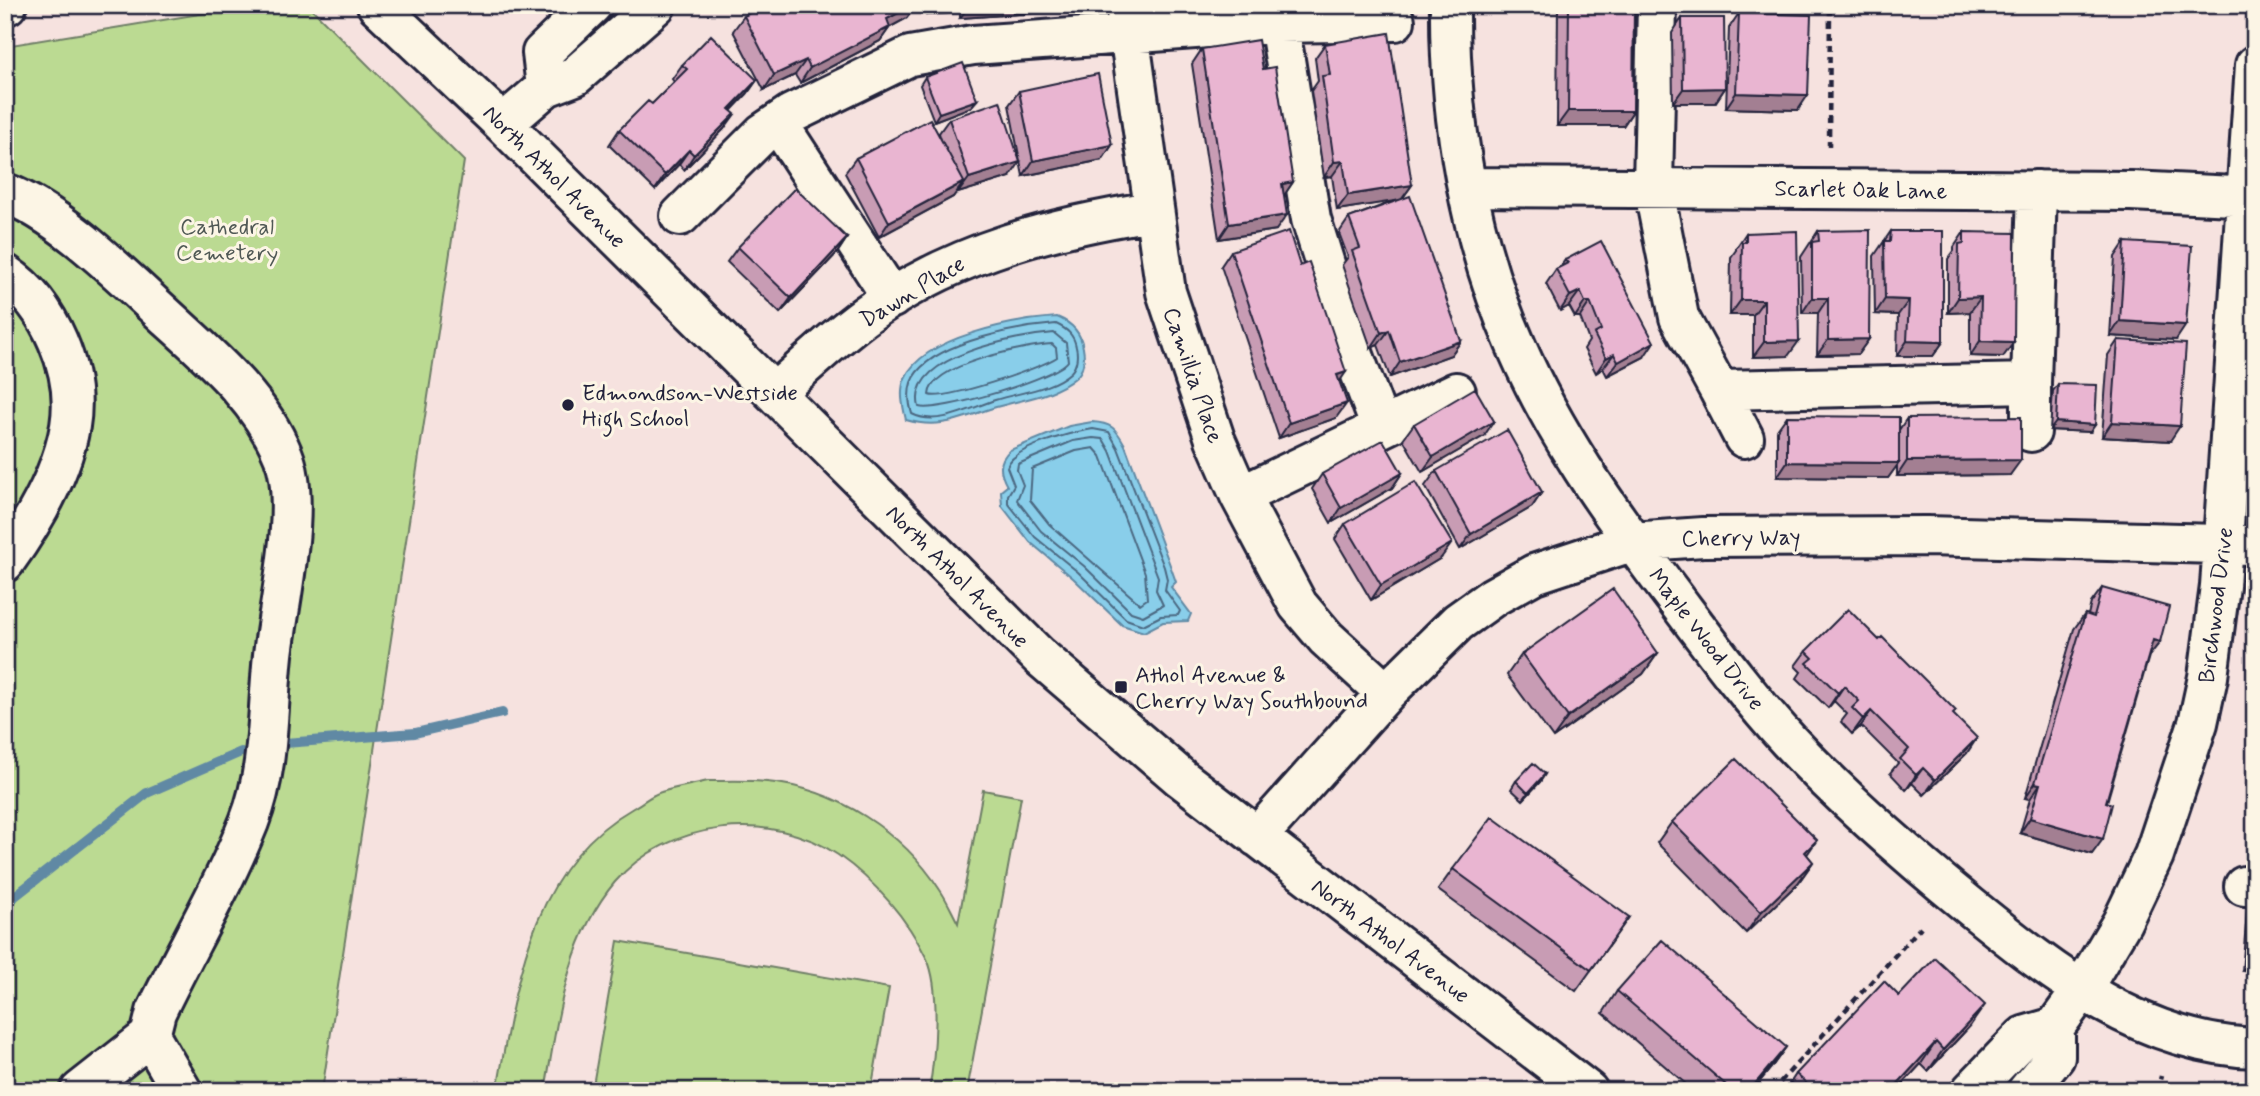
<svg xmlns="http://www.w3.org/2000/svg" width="2260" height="1096" viewBox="0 0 2260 1096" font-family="Mynerve,sans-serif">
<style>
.green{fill:#bbda92;stroke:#6e7e66;stroke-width:2}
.water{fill:#89ceea;stroke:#6089a4;stroke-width:2}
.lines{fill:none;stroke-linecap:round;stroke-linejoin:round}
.shore{stroke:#4b6781;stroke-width:2}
.stream{stroke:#6089a4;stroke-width:10}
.minor-casing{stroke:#22223b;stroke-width:44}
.path{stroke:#22223b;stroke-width:4.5;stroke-dasharray:7 5;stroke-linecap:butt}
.minor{stroke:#fcf5e5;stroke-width:38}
.wall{fill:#c89cb4;stroke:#22223b;stroke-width:2}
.shaded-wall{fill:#a37f92;stroke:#22223b;stroke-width:2}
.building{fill:#e9b5d1;stroke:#22223b;stroke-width:2}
.poi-dot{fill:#22223b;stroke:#fcf5e5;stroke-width:2.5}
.labels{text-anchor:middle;stroke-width:6;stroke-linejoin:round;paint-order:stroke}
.street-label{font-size:23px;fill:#22223b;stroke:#fcf5e5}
.park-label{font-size:23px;fill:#505955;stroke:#fcf5e5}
.poi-label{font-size:23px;fill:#22223b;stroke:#fcf5e5;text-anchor:start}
</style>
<rect width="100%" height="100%" fill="#f6e2df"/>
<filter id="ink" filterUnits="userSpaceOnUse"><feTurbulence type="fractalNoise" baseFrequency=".0143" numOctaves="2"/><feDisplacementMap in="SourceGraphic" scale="14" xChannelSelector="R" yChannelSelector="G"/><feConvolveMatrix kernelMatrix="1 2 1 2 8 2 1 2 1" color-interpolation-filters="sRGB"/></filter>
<g filter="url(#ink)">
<path class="green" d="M254 5H308L464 161 322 1091H5V46Z
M708 781C727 781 748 780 767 782 836 788 903 832 940 890 947 900 952 912 958 923L983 790 1021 797 967 1091H929C935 1057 941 990 927 959 907 918 875 881 838 855 772 809 667 821 615 882 566 940 558 1019 545 1091H497C516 985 530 867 633 808 642 803 651 795 661 792 676 787 692 785 708 781Z
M618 941 889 988 871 1091H592Z"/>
<path class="water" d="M1057 317C1072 323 1081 332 1083 348 1085 358 1084 371 1075 378 1055 395 1025 399 1000 406 966 415 944 431 906 420 903 407 899 391 905 378 924 336 1016 320 1057 317Z
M1092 422C1111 423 1116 428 1125 445L1170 565 1176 582 1171 587 1191 614 1188 621 1163 622 1144 632 1122 625 1073 578 1030 542 1002 506 1001 491 1007 486C999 472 998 461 1010 450L1069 426Z"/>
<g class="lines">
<path class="shore" d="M1056 324C1067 329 1074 335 1076 347 1078 355 1077 366 1071 372 1051 390 1020 392 995 400 970 408 938 427 912 414 908 400 907 384 917 372 942 341 1018 327 1056 324Z
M1054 333 1066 343 1068 361C1057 378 938 413 919 407 906 355 1019 336 1054 333Z
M1052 344 1056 348 1057 357C1042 368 943 401 929 395 930 364 1026 346 1052 344Z
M1093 429 1109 432 1118 448 1164 567 1167 579 1165 590 1180 611 1178 615 1161 616 1143 625 1126 619 1078 572 1035 537 1008 503V495L1014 485 1007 467C1012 447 1074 432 1093 429Z
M1093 438 1103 439 1110 451 1158 577 1156 590 1163 605 1143 616 1131 612 1084 566 1041 531 1017 500 1023 485 1017 470 1018 464 1073 441Z
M1094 448 1101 456 1145 573 1147 599 1140 604 1049 524 1030 500 1032 469 1076 451Z"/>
<path class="stream" d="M285 743 415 733 502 713
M5 909 15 896 147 793 241 752"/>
<defs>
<path id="minor" d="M5 5H7
M377 5 503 124 1039 656 1181 778 1588 1091
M1125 5 1166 292 1215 439 1240 496 1298 605 1326 638 1386 693
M1450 5C1449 121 1470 242 1517 348 1554 433 1607 508 1662 581 1703 635 1743 691 1789 741 1845 801 1907 855 1971 907 2055 975 2142 1044 2255 1048
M1657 5 1653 186 1679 317 1719 390 2031 383 2037 190
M546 87 542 53 592 5
M778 123 892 298
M503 124 546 87 575 76 656 5
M1467 187 2131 191 2255 197
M5 193C57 212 116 270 157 308 204 352 258 394 283 455 303 504 279 601 273 655 267 711 270 768 249 822 223 887 186 949 156 1012L150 1036 80 1091
M680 216 763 133 791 114 910 56 973 45 1279 23
M5 274C50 304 79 372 70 426 62 474 33 523 5 562
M2031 383V432
M1719 390 1744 438
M774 393C808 364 840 332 877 307 962 250 1053 227 1152 211
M1381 428 1351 348 1311 219 1279 23 1395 21
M1240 496 1456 392
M1257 837 1386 693 1458 622 1493 597 1534 574 1631 542 1703 537 1927 536 2255 545
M2244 886H2255
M150 1036 182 1091
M1971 1091 2024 1036 2055 1027 2081 991 2122 922 2154 855 2198 723 2208 677 2220 586 2255 65
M2027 1091 2055 1057V1027"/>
</defs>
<use href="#minor" class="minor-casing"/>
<path class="path" d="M1829 147 1830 5
M1772 1091 1921 927
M2157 1091 2161 1076"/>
<use href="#minor" class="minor"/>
</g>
<path class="wall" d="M926 5H1052L1047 12 960 18V12L927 15Z
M1558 5H1634L1633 111 1623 126H1557Z
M1739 13 1798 110 1726 108 1729 28Z
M744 16 907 18 890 27 880 41 800 83 795 75 764 90 733 31Z
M1682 18 1725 88 1715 103H1673L1672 33Z
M1325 44 1412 185 1402 199 1461 341 1451 355 1390 377 1378 345 1371 348 1342 265 1348 257 1339 233 1349 218 1397 200 1337 210 1332 176 1324 177 1311 91 1318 81 1315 58Z
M1202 49 1263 69 1293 182 1284 195 1276 230 1219 239 1192 64Z
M682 65 757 80 747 94 731 111 724 129 684 170 679 164 655 190 609 145 619 130 652 104 674 82 672 79Z
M925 77 977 100 971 107 934 121 920 85Z
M1019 91 1112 145 1102 160 1023 176 1009 105Z
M949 119 1010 177 958 193 957 191 953 197 879 237 845 173 856 158 941 140 939 133Z
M1818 231 1869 339 1858 354 1817 355 1818 313H1802L1801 257Z
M1891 231 1943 342 1933 356H1897L1898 315 1875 314 1874 256Z
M1964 232 2003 357 1970 356V312L1948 313V259L1954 251V247Z
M1746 233 1788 356 1753 357V315H1730L1731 257 1736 250V248Z
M847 238 837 253 780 313 727 262 738 247Z
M2125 242 2176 340 2110 336 2115 257Z
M1231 251 1300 266 1339 381 1336 418 1279 438 1221 266Z
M1565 260 1644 357 1607 376 1603 368 1596 373 1584 349 1589 341 1580 317H1575L1569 306 1560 311 1546 284 1556 269 1560 267Z
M2118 340 2170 441 2102 437 2108 355Z
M2058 384 2090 432 2050 430 2053 391Z
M1787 416 1899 430 1907 418 2010 475 1897 476V465L1888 478 1777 477V430Z
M1414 424 1484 436 1422 472 1403 439Z
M1436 471 1542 492 1532 507 1460 549 1425 486Z
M1402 473 1392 488 1331 523 1312 489 1322 474Z
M1345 524 1441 558 1371 600 1335 539Z
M2102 588 2160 642 2149 656 2092 854 2020 833 2030 799 2025 798 2074 629 2085 614 2088 615 2091 603Z
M1806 651 1953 715 1967 753 1924 795 1912 783 1906 790 1890 773 1898 763 1861 726 1852 734 1841 722 1847 714 1834 701 1828 708 1797 678 1801 672 1795 666Z
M1658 653 1643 674 1553 738 1507 675 1522 654Z
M2255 689V771H2250L2253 692Z
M1545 774 1540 782 1523 800 1511 789 1516 781Z
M2255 777V857H2249L2253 779Z
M1672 822 1807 855 1813 862 1798 883 1746 933 1657 843Z
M1453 869 1629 917 1576 991 1438 890Z
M2255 901V972L2242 971 2247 912Z
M1617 991 1786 1047 1771 1068 1752 1091H1694L1603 1013Z
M1899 996 1970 1026 1928 1071 1921 1064 1896 1091H1785L1796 1074Z"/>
<path class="shaded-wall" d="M913 5H916L907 18 883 31 890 27 880 41 800 83 810 68 887 19Z
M934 5H965L960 12 927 15Z
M970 5H1052L1047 12 960 18Z
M1676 5H1714L1712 7H1674Z
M1734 5H1804L1801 11 1729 12Z
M806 60 795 75 764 90 774 75Z
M757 80 747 94 718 123 729 109Z
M1725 88 1715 103H1673L1683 89Z
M1736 93 1808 95 1798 110 1726 108Z
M977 100 971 107 934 121 939 113Z
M1568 111H1633L1623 126H1557Z
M735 114 724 129 684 170 694 155Z
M1112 145 1102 160 1023 176 1033 161Z
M689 150 679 164 655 190 665 175Z
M1343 161 1332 176 1324 177 1334 162Z
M1020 162 1010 177 958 193 969 178Z
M964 182 953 197 879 237 889 222Z
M1293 182 1283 197 1282 184Z
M1412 185 1401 200 1337 210 1348 195Z
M1287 215 1276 230 1219 239 1229 224Z
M847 238 837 253 780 313 791 298Z
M1580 291 1569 306 1560 311 1570 296Z
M1981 297 1970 312 1948 313 1958 298Z
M1812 298H1828L1818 313H1802Z
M1885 299 1909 300 1898 315 1875 314Z
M1741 300H1764L1753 315H1730Z
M1585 302H1590L1580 317H1575Z
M2120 321 2186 325 2176 340 2110 336Z
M1389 330 1378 345 1371 348 1381 333Z
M1869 339 1858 354 1817 355 1828 340Z
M1461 341 1451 355 1390 377 1400 362Z
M1799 341 1788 356 1753 357 1764 342Z
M1907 341 1943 342 1933 356H1897Z
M1980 341 2014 342 2003 357 1970 356Z
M1654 342 1644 357 1607 376 1618 362Z
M1614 354 1603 368 1596 373 1606 358Z
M1346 372 1336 387 1337 375Z
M1347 403 1336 418 1279 438 1289 423Z
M1494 421 1484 436 1422 472 1433 457Z
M2056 422 2095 425 2090 432 2050 430Z
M2112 422 2180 426 2170 441 2102 437Z
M2021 460 2010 475 1897 476 1907 461Z
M1787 462 1899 463 1888 478 1777 477Z
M1402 473 1392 488 1331 523 1341 508Z
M1542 492 1532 507 1460 549 1471 534Z
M1452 543 1441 558 1371 600 1381 585Z
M2153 640 2160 642 2149 656 2143 655Z
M1658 653 1643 674 1553 738 1568 717Z
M1844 686 1834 701 1828 708 1838 693Z
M1871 711 1861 726 1852 734 1863 719Z
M1977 738 1967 753 1924 795 1935 780Z
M2255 763V771H2250Z
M1923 768 1912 783 1906 790 1916 775Z
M1545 774 1540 782 1523 800 1528 793Z
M2035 783 2040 784 2030 799 2025 798Z
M2030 818 2103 839 2092 854 2020 833Z
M1817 840 1802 862 1805 852Z
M2255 850V857H2249Z
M1813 862 1798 883 1746 933 1761 912Z
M2253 956H2255V972L2242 971Z
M1985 1005 1970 1026 1928 1071 1943 1050Z
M1936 1042 1921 1064 1896 1091H1891Z
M1786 1047 1771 1068 1752 1091H1749Z"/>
<path class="building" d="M764 5H913L887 19 890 27 810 68 806 60 774 75 744 16Z
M1569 5H1634L1633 111H1568Z
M1739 13 1811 15 1808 95 1736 93Z
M1682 18H1724L1725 88 1683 89Z
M1389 33 1412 185 1348 195 1343 161 1334 162 1322 76 1330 75 1325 44Z
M711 35 757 80 729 109 735 114 694 155 689 150 665 175 619 130 648 101 652 104 687 69 682 65Z
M1258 40 1263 69 1275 67 1293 182 1282 184 1287 215 1229 224 1202 49Z
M963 63 977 100 939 113 925 77Z
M1098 74 1112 145 1033 161 1019 91Z
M1000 101 1020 162 969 178 949 119Z
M930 119 964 182 889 222 856 158Z
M795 188 847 238 791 298 738 247Z
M1410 196 1461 341 1400 362 1389 330 1381 333 1352 251 1360 248 1349 218Z
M1870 230 1869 339 1828 340V298H1812V242L1819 241 1818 231Z
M1289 231 1300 266 1309 262 1346 372 1337 375 1347 403 1289 423 1231 251Z
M1797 231 1799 341 1764 342V300H1741L1742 242H1746V233Z
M1891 231H1943V342L1907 341 1909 300 1885 299 1884 241H1890Z
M1964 232 2015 233 2014 342 1980 341 1981 297 1958 298 1959 244 1964 243Z
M1601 241 1654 342 1618 362 1614 354 1606 358 1594 334 1601 330 1590 302H1585L1580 291 1570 296 1556 269 1568 263 1565 260Z
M2125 242 2192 246 2186 325 2120 321Z
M2118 340 2186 344 2180 426 2112 422Z
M2058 384 2097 385 2095 425 2056 422Z
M1475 388 1494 421 1433 457 1414 424Z
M1787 416 1899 417V463L1787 462Z
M2021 417V460L1907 461V418Z
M1507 430 1542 492 1471 534 1436 471Z
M1383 440 1402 473 1341 508 1322 474Z
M1415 482 1452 543 1381 585 1345 524Z
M2102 588 2169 607 2160 642 2153 640 2106 802 2112 804 2103 839 2030 818 2040 784 2035 783 2085 614 2094 617Z
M1613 589 1658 653 1568 717 1522 654Z
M1848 609 1879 640 1882 637 1956 711 1953 714 1977 738 1935 780 1923 768 1916 775 1900 759 1909 749 1871 711 1863 719 1852 708 1859 701 1844 686 1838 693 1807 663 1813 658 1806 651Z
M1736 759 1817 840 1805 852 1813 862 1761 912 1672 822Z
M1533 763 1545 774 1528 793 1516 781Z
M1492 817 1629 917 1591 970 1453 869Z
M2255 930V956H2253Z
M1662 940 1786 1047 1749 1091H1733L1617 991Z
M1935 958 1985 1005 1943 1050 1936 1042 1891 1091H1811L1813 1089 1796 1074 1884 981 1899 996Z"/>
</g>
<g class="poi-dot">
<circle cx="568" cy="405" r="7"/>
<rect x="1114" y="680" width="14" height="14" rx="3.5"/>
</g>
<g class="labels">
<g class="street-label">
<text transform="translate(555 176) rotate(45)" y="8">North Athol Avenue</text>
<text transform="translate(1861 189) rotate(1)" y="8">Scarlet Oak Lane</text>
<text transform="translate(912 291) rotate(-31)" y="8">Dawn Place</text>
<text transform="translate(1194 375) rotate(71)" y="8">Camillia Place</text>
<text transform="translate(1741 537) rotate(-1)" y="8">Cherry Way</text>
<text transform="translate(958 576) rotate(45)" y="8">North Athol Avenue</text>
<text transform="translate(2215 605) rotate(-83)" y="8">Birchwood Drive</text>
<text transform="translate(1707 639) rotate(52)" y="8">Maple Wood Drive</text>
<text transform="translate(1391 940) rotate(37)" y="8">North Athol Avenue</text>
</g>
<g class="park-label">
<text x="227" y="234">Cathedral<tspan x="227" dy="26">Cemetery</tspan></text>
</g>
<g class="poi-label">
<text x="582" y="400">Edmondson-Westside<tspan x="582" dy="26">High School</tspan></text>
<text x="1135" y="682">Athol Avenue &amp;<tspan x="1135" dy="26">Cherry Way Southbound</tspan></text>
</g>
</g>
<rect width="2260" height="1096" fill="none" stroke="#fcf5e5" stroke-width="28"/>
<rect x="14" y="14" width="2232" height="1068" fill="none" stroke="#22223b" stroke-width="2.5" filter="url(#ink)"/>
</svg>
